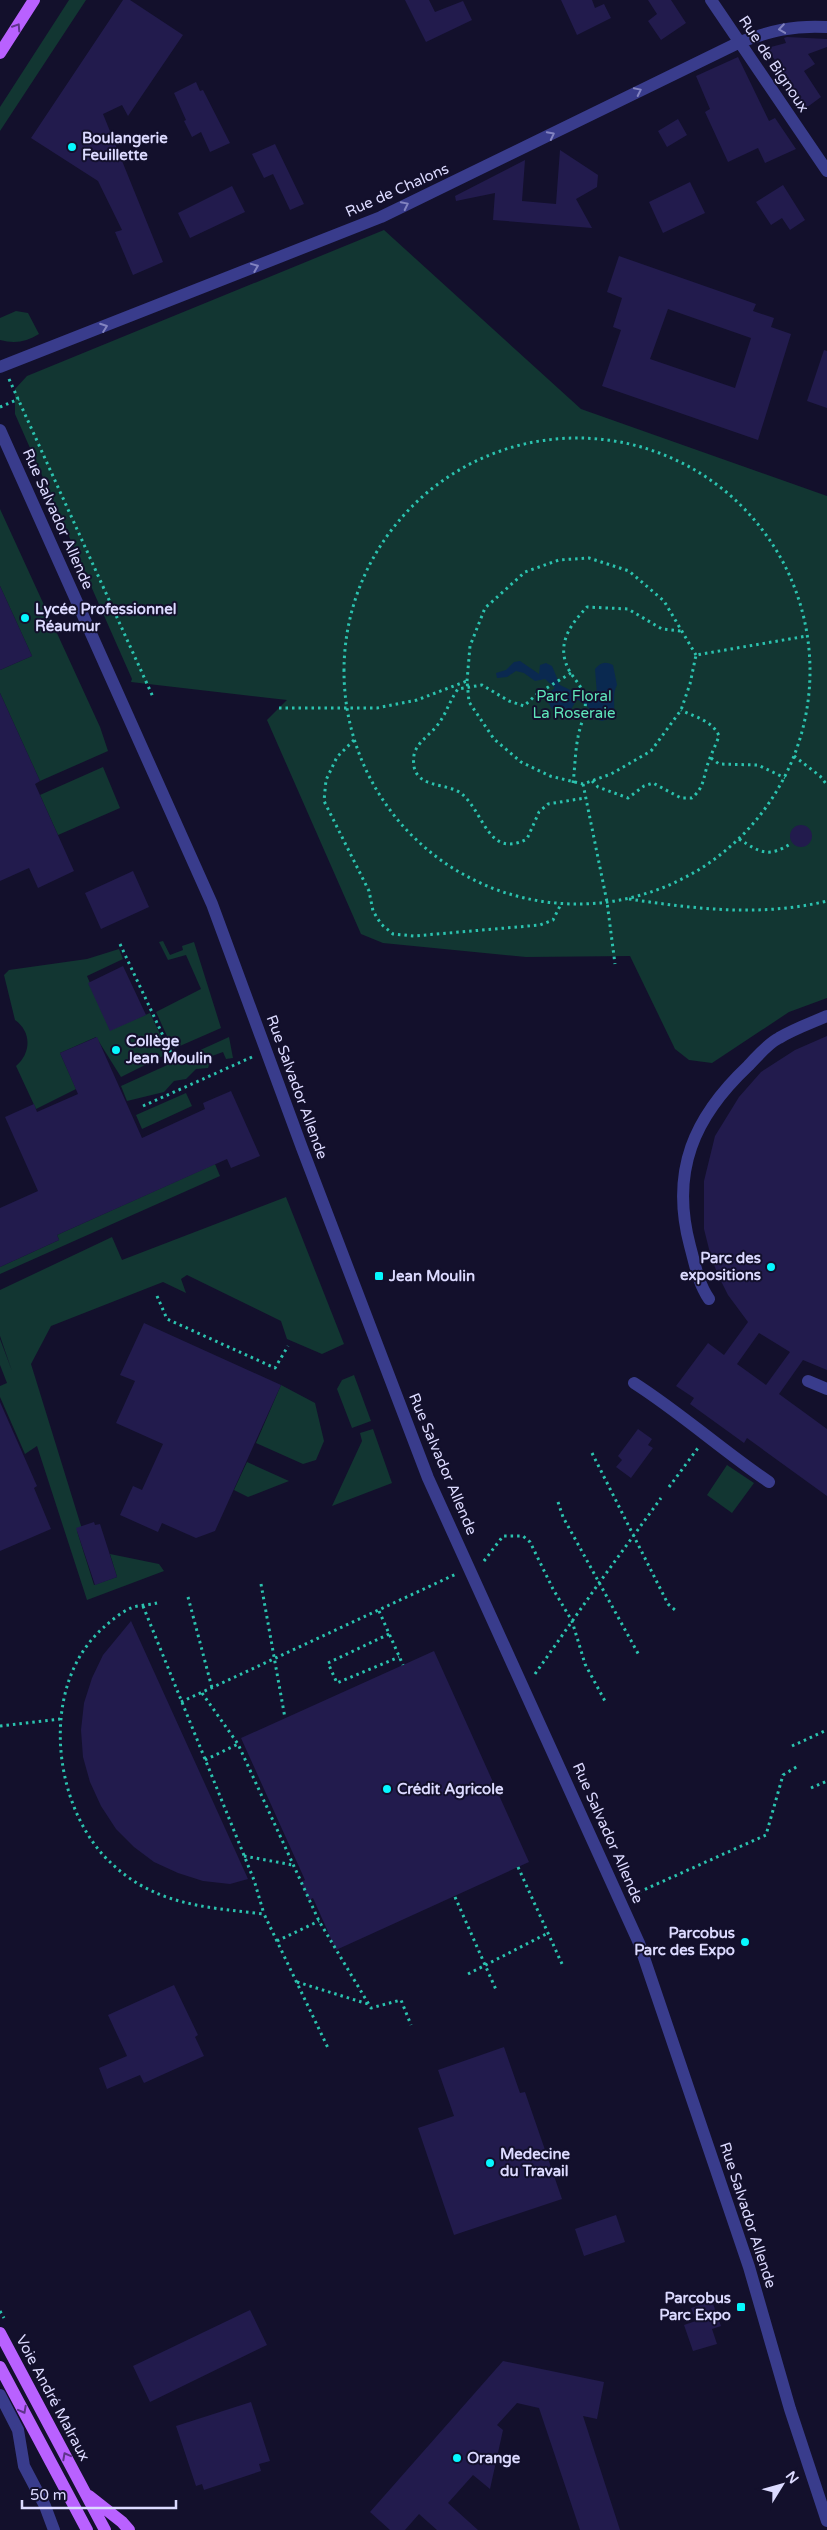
<svg xmlns="http://www.w3.org/2000/svg" width="827" height="2530" viewBox="0 0 827 2530" font-family="'Varela Round',sans-serif">
<style>
.green{fill:#123632}
.water{fill:#0a2950}
.building{fill:#221b4d;fill-rule:evenodd}
.lines{fill:none;stroke-linecap:round;stroke-linejoin:round}
.path{stroke:#2bc3af;stroke-width:3;stroke-dasharray:2.5 4;stroke-linecap:butt}
.minor{stroke:#393c8c;stroke-width:12}
.major{stroke:#b961ff;stroke-width:12}
.oneway{stroke:#5e348b}
.oneway2{stroke:#8283c0}
.poi-dot{fill:#06f8ff;stroke:#13102c;stroke-width:2}
.labels{text-anchor:middle;stroke-width:4;stroke-linejoin:round;paint-order:stroke}
.street-label{font-size:15px;fill:#dcdaff;stroke:#13102c}
.poi-label{font-size:15px;font-weight:bold;fill:#dcdaff;stroke:#13102c;text-anchor:start}
.park-label{font-size:15px;fill:#5fe6bb;stroke:#13102c}
</style>
<rect width="100%" height="100%" fill="#13102c"/>
<path class="green" d="M69 0H86L0 131V107Z
M384 230 581 409 827 496V998L789 1012 712 1063 689 1060 675 1049 630 956 526 957 383 943 361 934 267 720 287 700 131 682 132 679 15 414V389L27 376Z
M16 311 28 313 39 334C26 342 15 344 0 340V318Z
M0 509 100 727 108 751 40 781 0 693V670L32 656 0 586Z
M103 767 120 808 58 835 40 795Z
M163 941 170 955 183 950 182 946 194 942 221 1028 173 1049 156 1012 201 989 186 955 168 960 159 942Z
M119 949 123 959 87 976 110 1030 150 1013 169 1053 121 1077 96 1037 60 1053 76 1089 36 1109 16 1066C31 1053 32 1032 15 1020L4 975 9 970 87 959Z
M229 1037 233 1058 226 1059 223 1052 212 1056 208 1068 196 1069 186 1079 174 1081 164 1092 127 1101 121 1086Z
M186 1093 192 1106 142 1129 136 1115Z
M215 1164 220 1176 0 1274V1267L59 1240 57 1235Z
M286 1197 344 1344 322 1354 287 1339 281 1321 187 1275 181 1279 186 1293 163 1282 51 1326 31 1364 82 1529 77 1531 94 1585 117 1577 110 1554 159 1564 164 1571 87 1600 37 1446 25 1454 0 1397V1386L7 1383 0 1365V1339L12 1371 0 1336V1290L112 1237 122 1260Z
M354 1375 371 1421 352 1428 337 1389 342 1380Z
M281 1385 315 1403 324 1441 316 1460 303 1464 256 1443Z
M373 1429 392 1483 332 1506 362 1441 360 1433Z
M247 1462 289 1481 248 1497 234 1490Z
M727 1465 754 1483 732 1513 707 1495Z"/>
<path class="water" d="M520 661 539 674 540 665 546 663 552 666 560 685 591 700 597 694 595 669C601 662 605 661 613 665L617 685C611 695 617 707 612 718L602 721 595 719 588 707 577 699 569 713C557 716 552 711 547 700L552 690 555 688 545 679 535 681 524 673 516 671 507 677 497 678 496 673 506 670 514 662Z"/>
<path class="building" d="M123 0H130L183 35 128 116 122 105 103 114 163 262 133 275 115 232 122 230 98 181 31 138Z
M405 0H429L435 12 463 1 472 20 426 42Z
M561 0H592L595 8 604 4 611 18 577 35Z
M648 0H671L686 23 661 40 648 21 657 14Z
M787 37 827 39V47L808 54 815 64 804 71 821 97 806 108 767 48 786 43 784 38Z
M738 57 769 121 775 118 796 149 765 163 758 148 728 162 705 112 710 109 696 76Z
M196 82 200 91 203 90 230 143 210 152 201 132 192 137 184 121 186 120 174 93Z
M678 119 687 135 667 147 658 131Z
M275 144 304 204 290 210 273 174 264 178 252 154Z
M560 150 598 175 597 187 576 199 592 228 493 220 495 193 456 201 455 196 525 160 522 201 556 204Z
M690 182 705 213 663 233 649 202Z
M783 185 805 220 790 230 782 218 771 225 756 202Z
M232 186 245 212 190 238 178 213Z
M619 256 756 304 753 311 774 318 771 327 791 334 758 440 602 386 621 330 613 327 622 298 607 292ZM668 309 751 338 735 388 650 359Z
M824 350 827 351V408L807 401Z
M0 586 32 656 0 670Z
M0 693 40 781 35 784 74 871 38 888 29 868 0 881Z
M790 836a11 11 0 1 1 22 0a11 11 0 1 1-22 0Z
M133 871 149 907 101 929 85 893Z
M123 966 146 1015 110 1031 88 983Z
M827 1036V1370L803 1360 779 1394 827 1429V1496L747 1438 744 1443 690 1404 694 1398 676 1386 708 1343 724 1355 748 1322 728 1295 718 1275 711 1257 704 1229V1181L715 1136 739 1097 761 1072 795 1050ZM759 1333 790 1352 766 1385 737 1364Z
M97 1037 142 1138 205 1109 203 1103 231 1091 260 1156 231 1168 227 1159 57 1235 59 1240 0 1267V1208L38 1191 5 1117 34 1104 37 1112 78 1094 60 1053Z
M144 1323 281 1385 215 1531 196 1538 162 1523 158 1532 120 1515 133 1486 142 1490 163 1444 116 1423 135 1381 120 1375Z
M0 1402 37 1486 34 1488 51 1529 0 1551Z
M638 1429 652 1439 648 1445 653 1448 631 1478 616 1467 622 1460 618 1456Z
M94 1522 95 1525 100 1524 117 1577 95 1585 76 1528Z
M131 1621 234 1848 248 1879 230 1884 203 1881 178 1873 154 1862 134 1847 116 1829 101 1806 90 1782 83 1757 81 1730 84 1703 92 1678 103 1655Z
M434 1651 529 1862 336 1950 313 1898 309 1900 301 1882 305 1880 241 1738Z
M174 1985 198 2035 195 2037 204 2056 144 2083 140 2075 107 2089 99 2068 127 2056 108 2015Z
M504 2047 520 2093 525 2092 562 2199 454 2235 418 2128 454 2116 438 2070Z
M616 2215 625 2242 584 2256 575 2229Z
M712 2301 721 2326 712 2329 717 2344 693 2351 684 2325 696 2321 691 2308Z
M250 2310 267 2345 150 2402 133 2366Z
M503 2361 604 2382 597 2419 583 2416 620 2530H580L539 2408 517 2403 497 2425 503 2430 490 2489 473 2475 448 2503 478 2530H437L419 2514 405 2530H390L370 2512Z
M251 2402 270 2461 259 2464 261 2471 204 2490 202 2484 196 2486 176 2426Z"/>
<g class="lines">
<path class="path" d="M9 379 153 697
M0 407 19 399
M344 671a233 233 0 1 1 466 0a233 233 0 1 1-466 0Z
M571 673 537 694 524 706 509 701 482 685 458 689C449 701 446 716 435 728 428 736 416 744 414 755 409 791 447 781 462 794 485 814 488 859 527 839L539 812 548 804 585 798
M467 681 470 646 485 608 525 572 559 560 589 558 629 571 664 601 696 655
M279 708H377L417 700 467 681 469 702 494 739 521 762 550 776 583 784 611 774 651 751 681 710 690 684 696 655 807 636
M354 740 337 757 326 780 324 801 369 891 373 911 381 924 393 934 414 936 540 925 553 920 561 904
M794 756 820 776 827 785
M711 758 719 764 758 765 785 778
M592 781 598 787 628 798 644 786 653 783 681 798H692C702 789 703 782 706 770 709 758 715 747 719 736 713 721 695 717 681 710
M573 783C575 768 575 752 578 737 580 725 587 712 585 699 583 688 576 681 570 672 555 646 569 626 587 607L628 609 662 629 681 631
M583 784 607 902 615 964
M739 839C761 853 768 858 792 843
M629 899C696 909 761 917 827 901
M120 944 173 1057
M143 1106 252 1057
M157 1296 167 1319 275 1368 288 1346
M592 1453 668 1604 675 1610
M669 1487 698 1448
M558 1502 563 1517 640 1657
M484 1561 503 1536H523L530 1542 553 1589 572 1621 585 1664 606 1703
M261 1584 285 1718
M188 1597 212 1688
M157 1603C149 1605 138 1605 131 1608 121 1612 111 1621 103 1628 41 1683 51 1798 104 1856 150 1905 203 1907 264 1914L329 2050
M143 1606 254 1880 264 1914
M379 1611 403 1665
M389 1634 328 1663 337 1683 399 1657
M535 1674 599 1583 661 1498
M202 1693 238 1744 319 1921 371 2008 401 2000 411 2025
M181 1702 456 1574
M0 1726 60 1719
M792 1746 827 1730
M205 1760 238 1744
M811 1788 827 1781
M244 1856 293 1865
M518 1867 562 1964
M639 1892 766 1835 783 1775 798 1766
M455 1897 497 1992
M277 1941 319 1921
M468 1974 548 1933
M297 1982 368 2004
M0 2311 4 2318"/>
<path class="minor" d="M711 0 827 171
M0 367 381 217 740 42C771 31 793 25 827 27
M0 430 212 904 302 1148 428 1478 639 1943 749 2267 790 2409 827 2521
M709 1299C698 1283 695 1264 690 1246 670 1171 694 1117 748 1066 757 1057 767 1044 779 1038 794 1029 811 1023 827 1016
M808 1381 827 1389
M634 1383C681 1413 723 1451 769 1482
M0 2395 18 2430 24 2466 45 2506 54 2530"/>
<path class="major" d="M0 53 34 0
M0 2333 105 2530
M0 2367 87 2530
M89 2496 122 2522 129 2530"/>
</g>
<defs><path id="oneway-chevron" d="M-2-3.5L2.5 0L-2 3.5" fill="none" stroke-width="1.6" stroke-linecap="round" stroke-linejoin="round" transform="scale(1.25)"/></defs>
<g class="oneway">
<use href="#oneway-chevron" transform="translate(17 27) rotate(-57)"/>
<use href="#oneway-chevron" transform="translate(23 2410) rotate(62)"/>
<use href="#oneway-chevron" transform="translate(66 2456) rotate(-118)"/>
</g>
<g class="oneway2">
<use href="#oneway-chevron" transform="translate(782 29) rotate(172)"/>
<use href="#oneway-chevron" transform="translate(638 91) rotate(-26)"/>
<use href="#oneway-chevron" transform="translate(551 135) rotate(-27)"/>
<use href="#oneway-chevron" transform="translate(405 205) rotate(-26)"/>
<use href="#oneway-chevron" transform="translate(255 267) rotate(-22)"/>
<use href="#oneway-chevron" transform="translate(104 327) rotate(-20)"/>
</g>
<g class="poi-dot">
<circle cx="72" cy="147" r="5"/>
<circle cx="25" cy="618" r="5"/>
<circle cx="116" cy="1050" r="5"/>
<circle cx="771" cy="1267" r="5"/>
<rect x="374" y="1271" width="10" height="10" rx="2.5"/>
<circle cx="387" cy="1789" r="5"/>
<circle cx="745" cy="1942" r="5"/>
<circle cx="490" cy="2163" r="5"/>
<rect x="736" y="2302" width="10" height="10" rx="2.5"/>
<circle cx="457" cy="2458" r="5"/>
</g>
<g class="labels">
<g class="street-label">
<text transform="translate(774 64) rotate(56)" y="5">Rue de Bignoux</text>
<text transform="translate(397 190) rotate(-24)" y="5">Rue de Chalons</text>
<text transform="translate(58 519) rotate(66)" y="5">Rue Salvador Allende</text>
<text transform="translate(297 1087) rotate(70)" y="5">Rue Salvador Allende</text>
<text transform="translate(443 1464) rotate(67)" y="5">Rue Salvador Allende</text>
<text transform="translate(608 1833) rotate(66)" y="5">Rue Salvador Allende</text>
<text transform="translate(748 2215) rotate(72)" y="5">Rue Salvador Allende</text>
<text transform="translate(53 2398) rotate(62)" y="5">Voie André Malraux</text>
</g>
<g class="poi-label">
<text x="82" y="143">Boulangerie<tspan x="82" dy="17">Feuillette</tspan></text>
<text x="35" y="614">Lycée Professionnel<tspan x="35" dy="17">Réaumur</tspan></text>
<text x="126" y="1046">Collège<tspan x="126" dy="17">Jean Moulin</tspan></text>
<text x="761" y="1263" text-anchor="end">Parc des<tspan x="761" dy="17">expositions</tspan></text>
<text x="389" y="1281">Jean Moulin</text>
<text x="397" y="1794">Crédit Agricole</text>
<text x="735" y="1938" text-anchor="end">Parcobus<tspan x="735" dy="17">Parc des Expo</tspan></text>
<text x="500" y="2159">Medecine<tspan x="500" dy="17">du Travail</tspan></text>
<text x="731" y="2303" text-anchor="end">Parcobus<tspan x="731" dy="17">Parc Expo</tspan></text>
<text x="467" y="2463">Orange</text>
</g>
<g class="park-label">
<text x="574" y="701">Parc Floral<tspan x="574" dy="17">La Roseraie</tspan></text>
</g>
</g>
<g transform="translate(782 2485) rotate(53)" stroke="#13102c" stroke-width="4" paint-order="stroke">
<path d="M0-4L9 19L0 12L-9 19Z" fill="#dcdaff"/>
<text y="-8" font-size="14" font-weight="bold" text-anchor="middle" fill="#dcdaff">N</text>
</g>
<path d="M22 2500v8h154v-8" fill="none" stroke="#dcdaff" stroke-width="2.5"/>
<text x="30" y="2500" font-size="15" fill="#dcdaff" stroke="#13102c" stroke-width="4" paint-order="stroke">50 m</text>
</svg>
